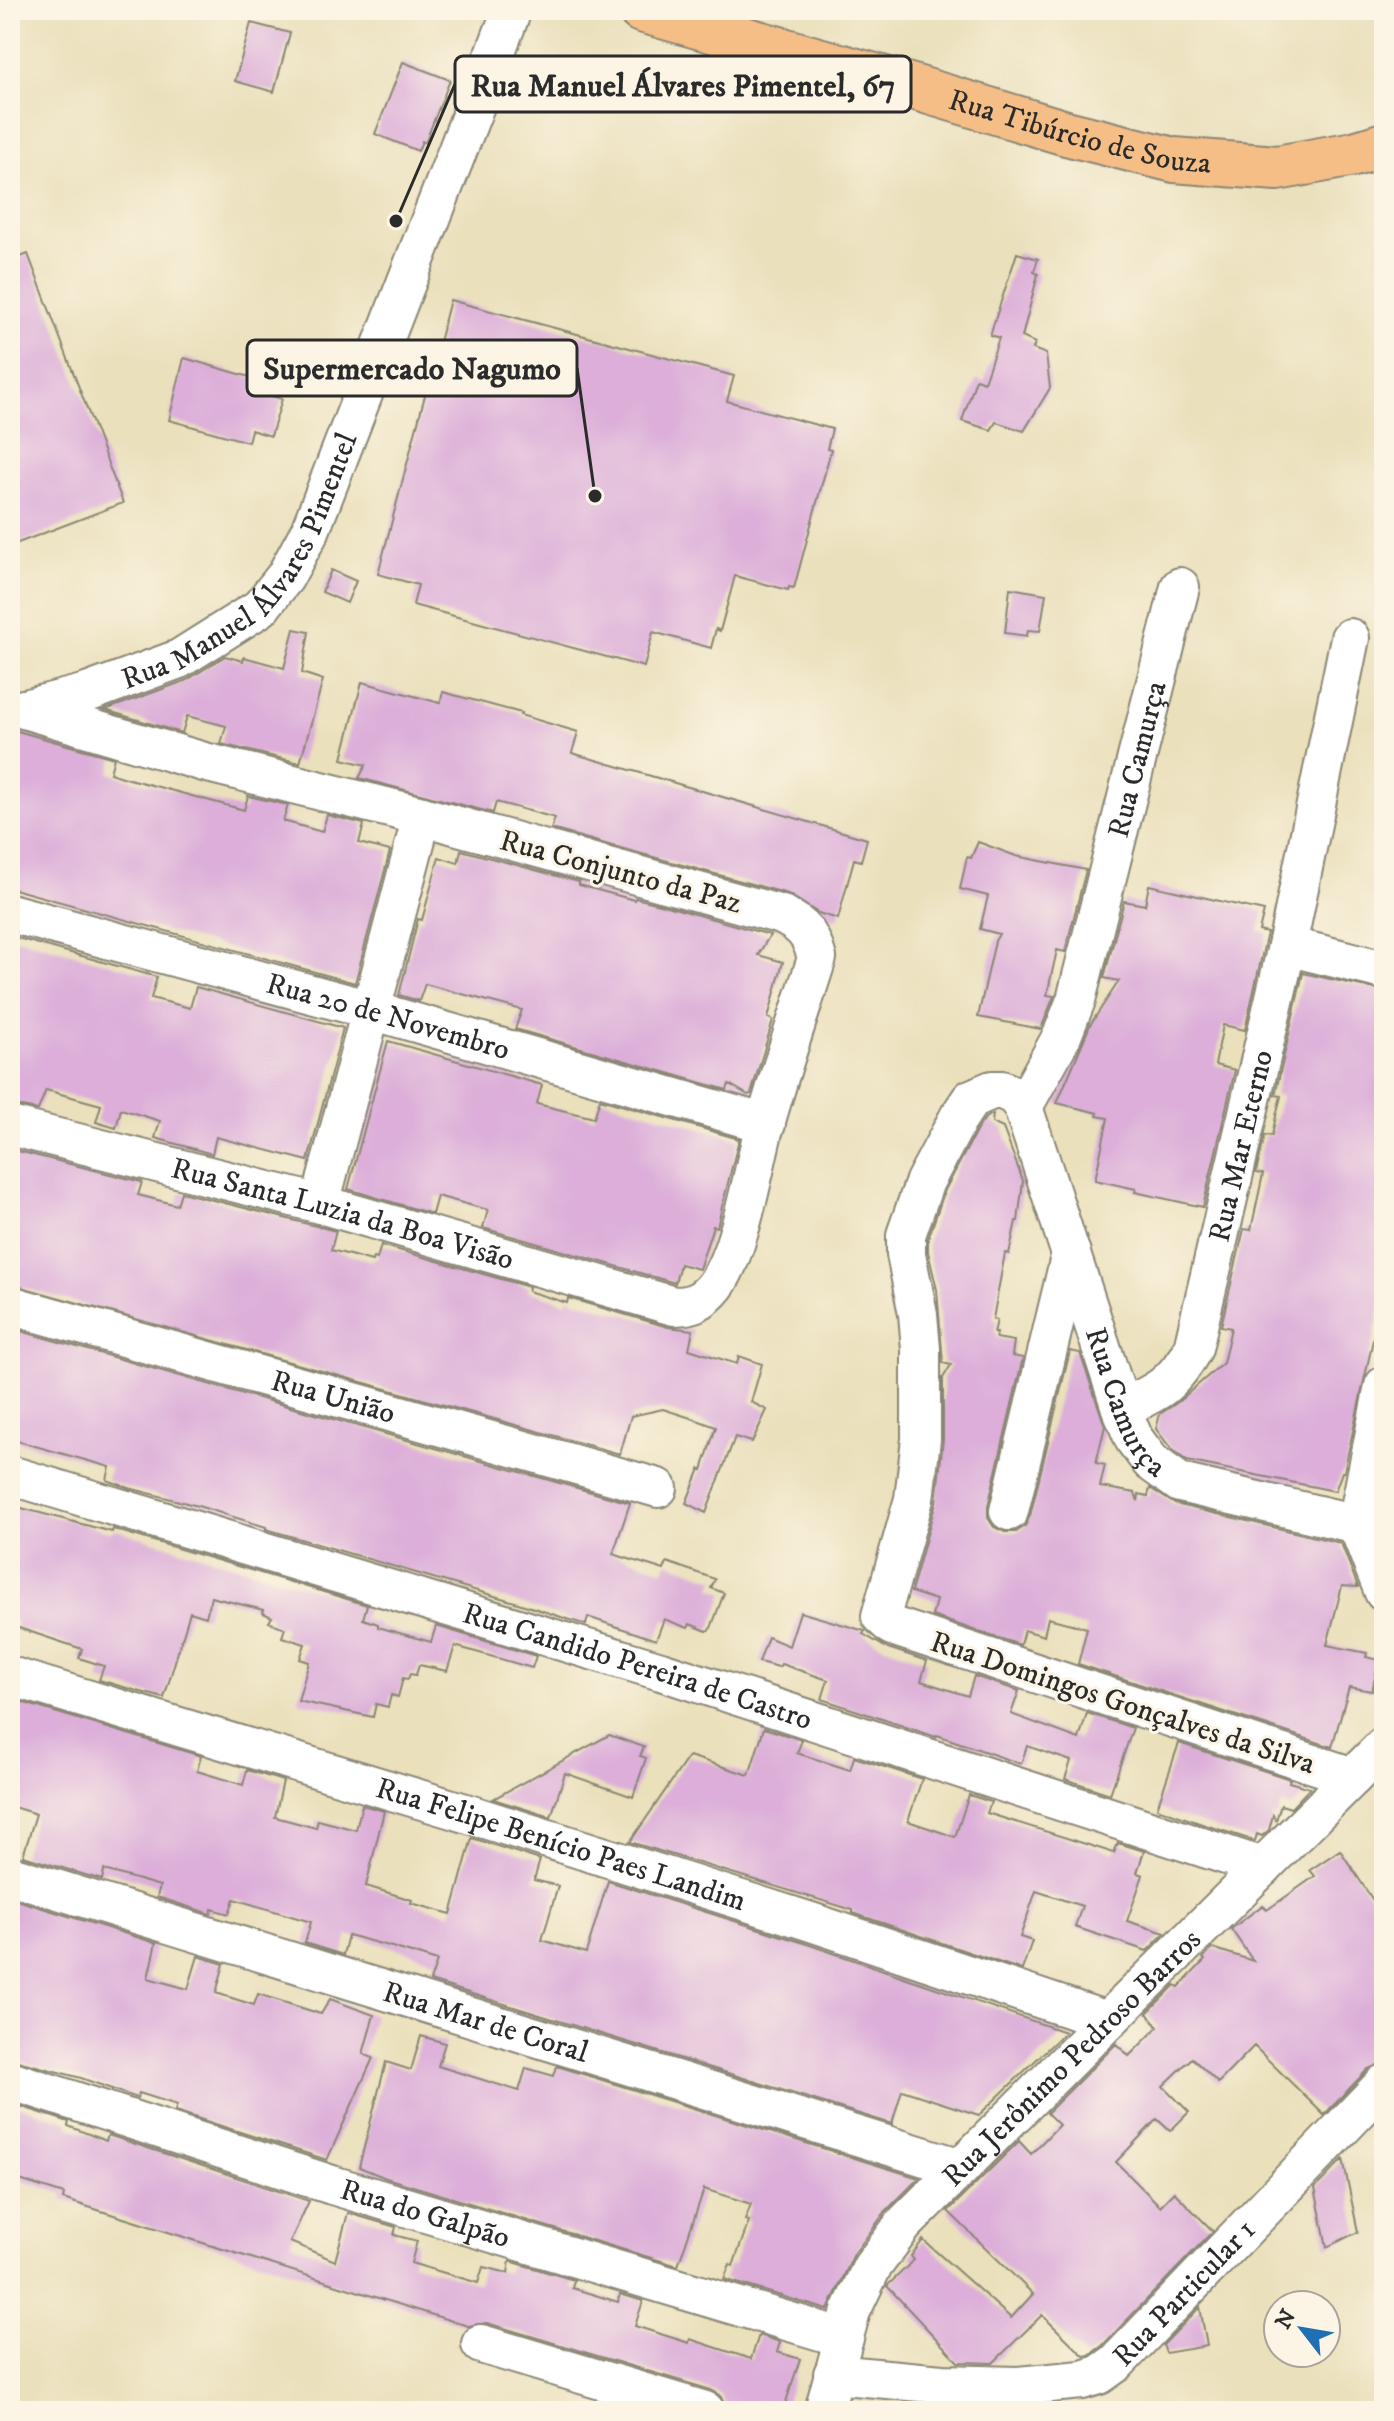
<svg xmlns="http://www.w3.org/2000/svg" width="1394" height="2421" viewBox="0 0 1394 2421" font-family="'IM FELL DW Pica',serif">
<style>
.building{fill:#dcaed9}
.lines{fill:none;stroke-linecap:round;stroke-linejoin:round}
.minor-casing{stroke:#8a8674;stroke-width:42}
.major-casing{stroke:#8a8674;stroke-width:48}
.minor{stroke:#fff;stroke-width:38}
.major{stroke:#f6be87;stroke-width:44}
.labels{text-anchor:middle;stroke-width:6;stroke-linejoin:round;paint-order:stroke}
.street-label{font-size:30px;fill:#2b2b2b;stroke:#fcf5e5}
.leader{fill:none;stroke:#2b2b2b;stroke-width:3}
.callout-dot{fill:#2b2b2b;stroke:#fcf5e5;stroke-width:3}
.callout{fill:#fcf5e5;stroke:#2b2b2b;stroke-width:3}
.callout-label{font-size:32px;text-anchor:middle;font-weight:bold;fill:#2b2b2b}
</style>
<rect width="100%" height="100%" fill="#fcf5e5"/>
<filter id="ink" filterUnits="userSpaceOnUse"><feTurbulence type="fractalNoise" baseFrequency=".0125" numOctaves="2"/><feDisplacementMap in="SourceGraphic" scale="16" xChannelSelector="R" yChannelSelector="G"/><feConvolveMatrix kernelMatrix="1 2 1 2 8 2 1 2 1" color-interpolation-filters="sRGB"/></filter>
<filter id="wash" filterUnits="userSpaceOnUse"><feTurbulence type="fractalNoise" baseFrequency=".006" numOctaves="4" result="noise"/><feDisplacementMap in="SourceGraphic" scale="32" xChannelSelector="R" yChannelSelector="G"/><feGaussianBlur stdDeviation="1.8" result="paint"/><feColorMatrix in="noise" values="0 0 0 0 0 0 0 0 0 0 0 0 0 0 0 0 0 1.4 0 .05"/><feComposite in="paint" operator="in"/></filter>
<g filter="url(#wash)">
<rect width="100%" height="100%" fill="#eae0bc"/>
<g id="blocks">
<path class="building" d="M251 23 290 33 274 92 235 81Z
M403 62 450 80 425 143 422 141 418 151 375 134Z
M1017 253 1038 259 1034 272 1038 274 1022 337 1035 343 1033 349 1046 354 1050 388 1024 431 996 422 991 430 962 421 976 379 984 382 999 338 990 335Z
M28 254 123 503 10 546V261Z
M450 300 734 376 727 401 832 429 827 449 831 450 794 588 789 587 788 590 735 576 720 631 716 629 711 648 653 632 644 667 413 605 418 585 378 574Z
M184 358 264 381 261 393 282 399 271 436 251 430 248 442 169 420Z
M331 570 356 581 347 603 322 592Z
M1010 588 1046 594 1040 631 1028 630 1027 636 1005 633Z
M294 629 309 632 302 673 323 680 300 763 221 744 226 726 187 716 182 733 105 710 187 680 225 656 243 661 244 657 284 668Z
M362 682 440 703 443 692 521 713 520 715 578 732 572 753 867 839 861 861 854 859 838 919 818 913 788 894 551 829 555 818 496 802 493 813 359 778 366 765 342 759Z
M10 729 114 758 110 773 129 779 244 810 248 796 288 805 283 821 322 832 327 815 364 824 359 843 390 851 355 983 10 888Z
M978 842 1016 856 1086 870 1065 952 1057 950 1047 995 1054 996 1041 1029 978 1017 995 941 999 934 980 929 988 896 960 889 967 857 971 858Z
M461 850 579 882V885L634 900 635 898 656 903 770 935 758 955 783 962 768 1018 773 1020 751 1094 748 1095 729 1084 727 1090 515 1029 522 1010 425 984 419 1001 399 995 418 919 422 920 439 857 458 863Z
M1149 885 1264 911 1259 931 1267 933 1245 1030 1223 1025 1215 1065 1235 1070 1203 1207 1135 1192 1136 1189 1095 1180 1108 1118 1097 1116 1098 1113 1057 1103 1090 1025 1119 981 1104 978 1124 901 1145 905Z
M10 936 157 977 151 998 190 1008 196 987 343 1028 308 1161 216 1137 212 1154 191 1148 155 1138 160 1121 121 1109 116 1128 96 1122 101 1105 46 1090 38 1110 10 1105Z
M1303 973 1384 991V1290L1344 1472H1342L1335 1491 1187 1461 1172 1450 1156 1429 1160 1414 1178 1402 1223 1363 1231 1328 1221 1326 1244 1229 1251 1230 1263 1174 1256 1173 1265 1135 1272 1136 1276 1116 1281 1096 1275 1095Z
M388 1041 542 1085 537 1104 594 1118 600 1099 739 1139 717 1227 713 1226 699 1269 680 1264 675 1283 483 1228 488 1210 437 1196 432 1214 348 1189Z
M993 1114 992 1123 1003 1128 1023 1181 1018 1221H1016L1009 1254 1005 1253 993 1319 997 1320 994 1333H997L996 1338 1014 1341 1012 1356 1023 1358 988 1506V1518L994 1527 1005 1532H1016L1025 1526 1030 1516 1070 1351 1080 1353 1105 1426 1096 1463 1105 1465 1100 1487 1135 1493 1138 1501 1139 1494 1148 1496 1150 1488 1175 1504 1341 1543 1358 1587 1342 1586 1327 1645 1367 1653 1366 1657 1379 1660 1372 1691 1349 1687 1332 1747 1078 1664 1087 1628 1048 1618 1044 1636 1024 1630 1020 1645 932 1616 936 1600 911 1592 936 1502 943 1439V1378L951 1365 943 1363 937 1290 928 1252V1239L945 1190 978 1128 986 1117Z
M10 1149 142 1182 138 1195 177 1205 181 1192 336 1231 331 1250 372 1261 373 1258 377 1259 381 1245 529 1287 528 1291 567 1303 568 1298 668 1327 693 1330 689 1349 737 1364 739 1356 762 1364 751 1402 767 1410 752 1442 735 1437 706 1513 686 1503 700 1469 702 1470 716 1427 697 1420 663 1409 631 1416 620 1454 10 1284Z
M10 1328 630 1503 613 1554 664 1570 667 1562 715 1579 711 1588 724 1593 711 1628 707 1631 690 1624 688 1628 664 1619 656 1640 588 1617 586 1625 515 1602 266 1529V1527L198 1506 129 1488 107 1480 110 1467 10 1439Z
M10 1505 112 1532 113 1529 367 1605 363 1619 378 1624V1627L431 1642 436 1626 536 1656 532 1668 455 1646 447 1671 419 1665 416 1675 410 1674 408 1679 403 1678 398 1697 391 1695 388 1707 376 1704 373 1717 298 1701 309 1662 300 1659 305 1644 282 1637 285 1628 269 1622 272 1617 263 1613 264 1610 211 1597 206 1617 190 1612 164 1698 141 1692 99 1680 104 1666 79 1658 82 1649 16 1627 17 1621 10 1620Z
M800 1612 865 1631 863 1634 885 1647 927 1661 921 1681 968 1696 974 1676 1019 1691 1011 1714 1079 1739 1087 1713 1133 1728 1110 1794 1065 1779 1071 1761 1027 1746 1021 1764 937 1735 936 1737 822 1699 828 1680 781 1664 779 1667 759 1662 768 1637 789 1646Z
M18 1701 201 1756 197 1771 243 1785 247 1770 283 1781 275 1817 316 1828 318 1820 356 1830 362 1805 384 1811 366 1886 412 1900 411 1903 451 1914 472 1838 540 1860 534 1880 558 1886 542 1940 586 1953 608 1881 801 1942 1065 2032 979 2115 902 2090 892 2124 430 1981 437 1961 392 1947 348 1935 343 1955 305 1943 311 1922 234 1899 229 1914 212 1909 211 1914 157 1897 160 1886 104 1870 102 1880 23 1856 36 1814 10 1806V1730Z
M764 1728 802 1740 797 1753 850 1770 854 1757 922 1779 908 1821 955 1837 969 1795 991 1802 987 1813 1114 1853 1118 1843 1144 1851 1137 1873 1143 1875 1127 1921 1165 1933 1147 1951 1075 1927 1082 1906 1036 1891 1020 1937 1032 1941 1022 1970 853 1913V1910L630 1842 689 1756 749 1775Z
M609 1735 644 1747 640 1756 646 1758 633 1797 565 1773 551 1817 493 1799Z
M1179 1743 1290 1779 1289 1782 1310 1788 1291 1808 1281 1805 1276 1820 1273 1815 1269 1830 1262 1836 1257 1834 1255 1841 1202 1824 1157 1808Z
M1340 1850 1384 1917V2063L1368 2069 1324 2115 1254 2046 1218 2083 1192 2058 1163 2086 1189 2112 1170 2131 1157 2119 1116 2162 1160 2206 1174 2192 1213 2231 1102 2346 1089 2355 1084 2356 1042 2315 993 2363 958 2362 887 2286 914 2260 911 2256 923 2240 1011 2318 1033 2294 948 2211 1019 2141 1031 2154 1059 2125 1047 2113 1116 2044 1129 2056 1158 2027 1147 2013 1175 1985 1179 1987 1205 1960 1203 1958 1212 1948 1253 1961 1231 1929 1263 1905 1267 1910 1315 1876 1310 1870Z
M10 1898 156 1943 148 1978 188 1989 198 1956 224 1964 216 1993 254 2005 258 1994 321 2014 330 1999 374 2015 363 2054 373 2058 327 2160 175 2111 177 2105 139 2093 137 2098 81 2078 10 2059Z
M421 2036 445 2043 438 2066 519 2091 526 2068 554 2076 557 2066 919 2178 886 2211 854 2254 828 2310 724 2279 730 2264 733 2266 749 2221 745 2220 751 2204 704 2189 678 2266 386 2178 359 2167 386 2062 411 2070Z
M10 2103 69 2122 68 2126 106 2141 108 2135 309 2201 290 2242 335 2261 348 2213 396 2227 394 2235 417 2241 411 2263 478 2283 483 2267 508 2273 510 2261 574 2280 572 2288 618 2302 620 2294 643 2301 635 2326 689 2343 690 2339 751 2359 759 2335 780 2342 777 2352 800 2359 783 2411H747L725 2404 720 2395 711 2390 487 2323 468 2326 63 2199 64 2194 10 2177Z
M1343 2159 1358 2232 1327 2247 1315 2188Z
M1200 2307 1207 2346 1166 2353 1163 2345Z"/>
</g>
</g>
<g filter="url(#ink)">
<use href="#blocks" fill-opacity="0" stroke="#8a8674" stroke-width="2"/>
<g class="lines">
<defs>
<g id="minor">
<path id="s1" d="M25 709 87 693 179 659 260 608 285 577 310 531 512 10"/>
<path id="s2" d="M10 913 371 1010 766 1124"/>
<path d="M1287 946 1350 638"/>
<path id="s3" d="M1023 1107 1062 1036 1076 1000 1180 587"/>
<path id="s4" d="M10 1126 320 1204 674 1306C692 1306 703 1301 715 1286 740 1253 753 1170 764 1128 780 1071 799 1015 817 958 811 935 803 925 782 915L422 816 204 762 24 709"/>
<path d="M320 1204 422 816"/>
<path id="s5" d="M10 1305 658 1488"/>
<path d="M1384 1386 1357 1524 1384 1592"/>
<path id="s6" d="M1121 1408C1157 1393 1174 1384 1193 1348L1287 946 1384 970"/>
<path id="s7" d="M10 1475 661 1671 1263 1867"/>
<path d="M1009 1511 1071 1253"/>
<path id="s8" d="M10 1676 472 1815 808 1921 1107 2021"/>
<path id="s9" d="M1353 1777 892 1626 881 1616 914 1499 921 1439V1349L918 1314 906 1254V1235L925 1181 959 1117 971 1099 992 1090H1002L1015 1096 1023 1107 1121 1408 1134 1439 1151 1462 1180 1483 1357 1524 1384 1514"/>
<path id="s10" d="M10 1875 961 2168"/>
<path id="s11" d="M10 2080 332 2185 844 2338"/>
<path d="M481 2344 705 2411"/>
<path id="s12" d="M833 2374 942 2384 1018 2386 1082 2380 1099 2375 1116 2363 1384 2084"/>
<path id="s13" d="M824 2411 851 2311 872 2267 904 2224 1384 1746"/>
</g>
<g id="major">
<path id="s14" d="M641 10 896 82 1066 133 1174 160 1277 168 1354 154 1384 145"/>
</g>
</defs>
<use href="#minor" class="minor-casing"/>
<use href="#major" class="major-casing"/>
<use href="#minor" class="minor"/>
<use href="#major" class="major"/>
</g>
</g>
<g class="labels">
<g class="street-label">
<text dy="10" stroke="none"><textPath href="#s14" startOffset="456">Rua Tibúrcio de Souza</textPath></text>
<text dy="10" stroke="none"><textPath href="#s1" startOffset="278">Rua Manuel Álvares Pimentel</textPath></text>
<text dy="10" stroke="none"><textPath href="#s3" startOffset="368">Rua Camurça</textPath></text>
<text transform="translate(621 871) rotate(15)" y="10">Rua Conjunto da Paz</text>
<text dy="10" stroke="none"><textPath href="#s2" startOffset="392">Rua 20 de Novembro</textPath></text>
<text dy="10" stroke="none"><textPath href="#s6" startOffset="304">Rua Mar Eterno</textPath></text>
<text dy="10" stroke="none"><textPath href="#s4" startOffset="344">Rua Santa Luzia da Boa Visão</textPath></text>
<text dy="10" stroke="none"><textPath href="#s9" startOffset="1412">Rua Camurça</textPath></text>
<text dy="10" stroke="none"><textPath href="#s5" startOffset="336">Rua União</textPath></text>
<text dy="10" stroke="none"><textPath href="#s7" startOffset="656">Rua Candido Pereira de Castro</textPath></text>
<text transform="translate(1123 1702) rotate(18)" y="10">Rua Domingos Gonçalves da Silva</text>
<text dy="10" stroke="none"><textPath href="#s8" startOffset="576">Rua Felipe Benício Paes Landim</textPath></text>
<text dy="10" stroke="none"><textPath href="#s10" startOffset="498">Rua Mar de Coral</textPath></text>
<text dy="10" stroke="none"><textPath href="#s13" startOffset="442">Rua Jerônimo Pedroso Barros</textPath></text>
<text dy="10" stroke="none"><textPath href="#s11" startOffset="436">Rua do Galpão</textPath></text>
<text dy="10" stroke="none"><textPath href="#s12" startOffset="386">Rua Particular 1</textPath></text>
</g>
</g>
<path class="leader" d="M396 221L455 84M595 496L577 368"/>
<g class="callout-dot">
<circle cx="396" cy="221" r="8"/>
<circle cx="595" cy="496" r="8"/>
</g>
<g class="callout">
<rect x="455" y="56" width="456" height="56" rx="8"/>
<rect x="247" y="340" width="330" height="56" rx="8"/>
</g>
<g class="callout-label">
<text x="683" y="96">Rua Manuel Álvares Pimentel, 67</text>
<text x="412" y="379">Supermercado Nagumo</text>
</g>
<rect width="1394" height="2421" fill="none" stroke="#fcf5e5" stroke-width="40"/>
<g transform="translate(1302 2329) rotate(301)"><circle r="38" fill="#fcf5e5" stroke="#a8a49b" stroke-width="2"/>
<path d="M0-6L14 30L0 20L-14 30Z" fill="#1f6fb2"/>
<text y="-12" font-size="22" font-weight="bold" text-anchor="middle" fill="#2b2b2b">N</text>
</g>
</svg>
